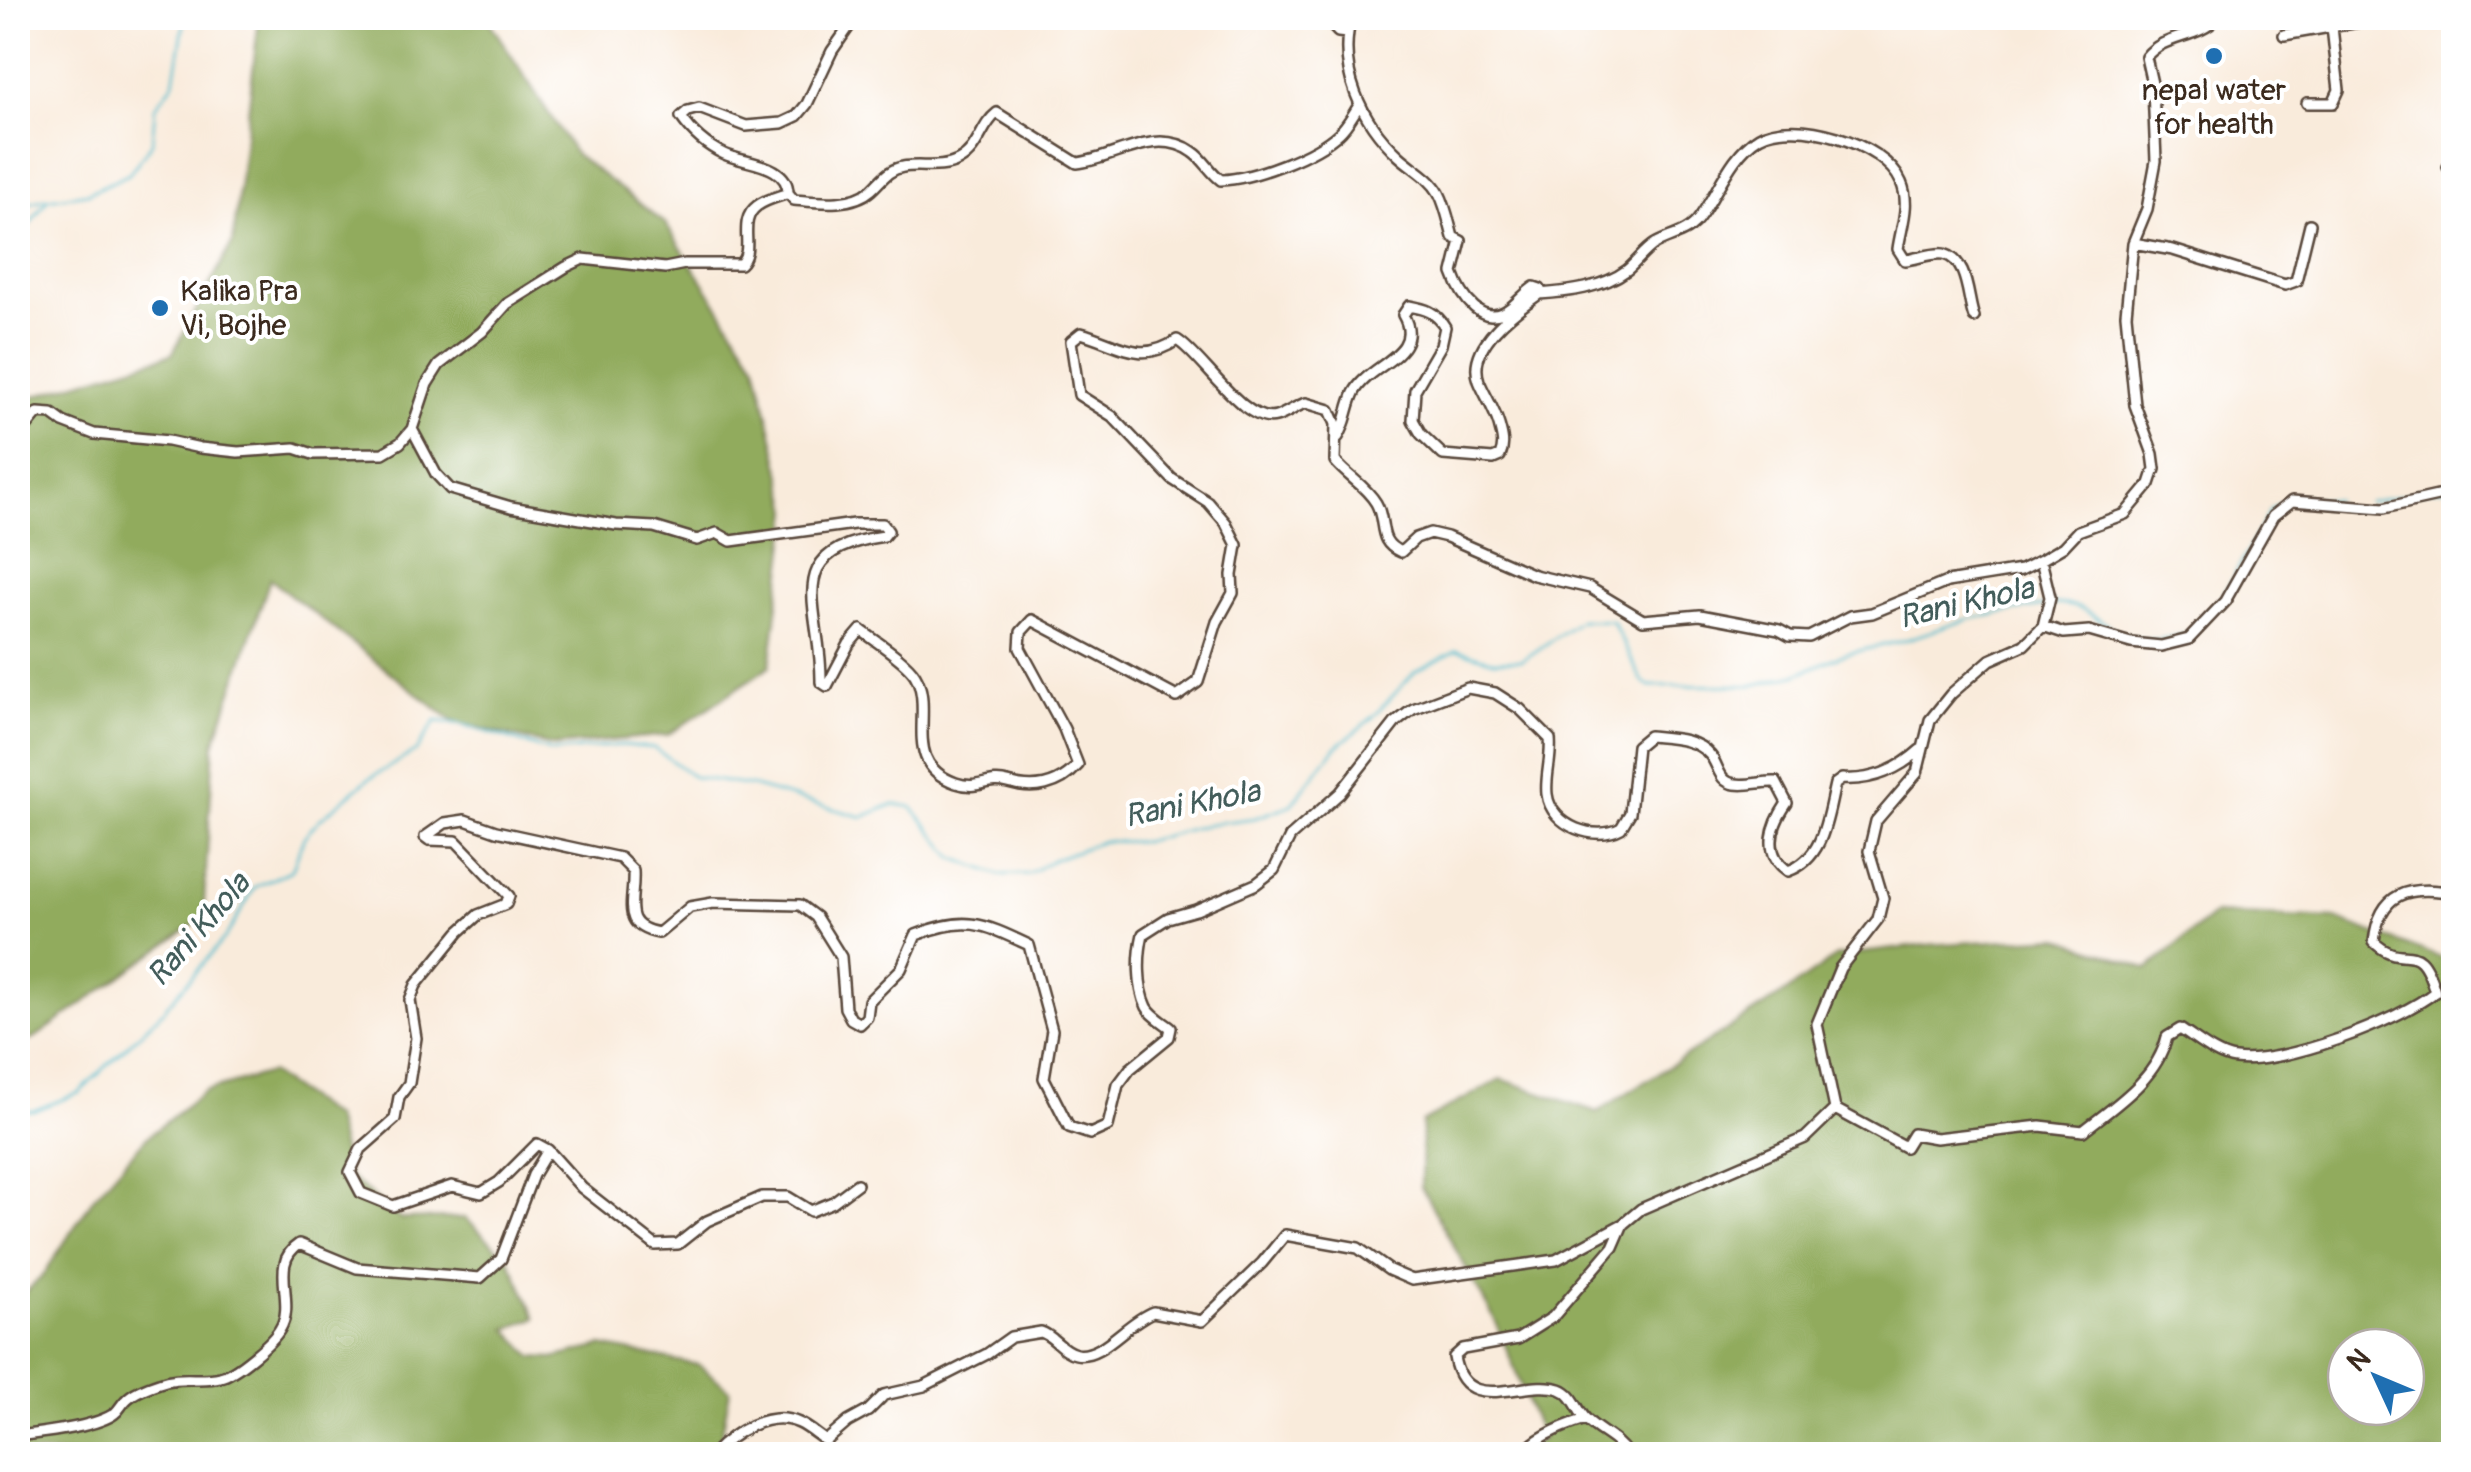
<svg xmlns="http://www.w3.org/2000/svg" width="2471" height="1472" viewBox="0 0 2471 1472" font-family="Pangolin,sans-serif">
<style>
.forest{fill:#91ab5d;stroke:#666a3e;stroke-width:2.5;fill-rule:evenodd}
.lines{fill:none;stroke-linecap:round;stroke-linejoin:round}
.stream{stroke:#51bccd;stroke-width:2.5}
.minor-casing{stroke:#58473a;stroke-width:14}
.minor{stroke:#fff;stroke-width:9}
.poi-dot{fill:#1f6fb2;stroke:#fff;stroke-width:4}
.labels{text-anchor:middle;stroke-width:8;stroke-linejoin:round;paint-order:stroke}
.poi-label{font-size:30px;fill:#3b2a1e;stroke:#fff}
.water-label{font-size:32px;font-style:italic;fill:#435d5b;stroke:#fff}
</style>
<rect width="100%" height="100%" fill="#fff"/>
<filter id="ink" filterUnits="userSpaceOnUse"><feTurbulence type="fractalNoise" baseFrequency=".01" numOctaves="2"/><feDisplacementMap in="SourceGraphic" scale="20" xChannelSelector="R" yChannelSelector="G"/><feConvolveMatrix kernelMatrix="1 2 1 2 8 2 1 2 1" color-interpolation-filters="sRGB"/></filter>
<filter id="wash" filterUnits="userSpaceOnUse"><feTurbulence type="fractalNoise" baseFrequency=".0048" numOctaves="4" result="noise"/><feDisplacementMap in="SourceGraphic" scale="40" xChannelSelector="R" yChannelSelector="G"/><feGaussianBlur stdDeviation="2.25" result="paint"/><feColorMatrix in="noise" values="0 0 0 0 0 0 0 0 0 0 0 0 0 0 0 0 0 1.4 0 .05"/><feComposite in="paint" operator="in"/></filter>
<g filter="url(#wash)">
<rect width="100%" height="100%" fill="#f9ebdb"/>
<path class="forest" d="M259 18H487L575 154 665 223 756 364 790 510 770 666 668 735 553 746 454 722 270 579 214 744 203 918 36 1037 18 1045V401L172 354 233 242Z
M2214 914 2335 919 2453 962V1454H1523L1542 1439 1496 1322 1421 1187 1422 1122 1501 1079 1597 1112 1785 993 1837 956 1926 945 2058 937 2148 969ZM2346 1347H2406V1407H2346Z
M270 1073 334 1118 349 1177 400 1219 465 1218 509 1259 536 1318 507 1329 533 1357 553 1358 602 1346 699 1365 730 1390 718 1454H18V1300L44 1274 94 1197 146 1138 205 1091Z"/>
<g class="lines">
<path class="stream" d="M18 206 45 199
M18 240 48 199 88 193 129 174 152 143 155 108 174 82 185 18
M2368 502C2389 500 2437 485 2454 489
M2221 600 2270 510 2292 496 2335 500
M2051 604C2094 603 2096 626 2131 637 2150 643 2169 638 2187 634
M18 1111H33L79 1093 159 1015 226 937 255 887 292 870 304 837 319 820 367 780 416 751 436 721 461 724 553 752 621 745 654 748 694 777 751 786 863 817 894 804 912 807 954 858 1000 875 1029 874 1052 860 1103 841 1142 842 1209 824 1255 818 1291 805 1335 748 1372 718 1415 672 1457 650 1494 661 1523 660 1580 620 1612 621 1642 681 1650 686 1754 685 1795 675 1842 655 1905 640 1969 619 2043 606"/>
</g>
</g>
<g filter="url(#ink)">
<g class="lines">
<defs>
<path id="minor" d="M855 18 832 51 807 104 797 116 782 123 746 126 699 108 688 111 681 117C692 133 707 146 724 154 745 164 788 163 788 193L794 200C817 202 852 207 871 190 881 181 888 169 903 167 920 164 941 170 958 161 980 149 980 126 997 113L1077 163C1116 159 1155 126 1193 152 1204 159 1210 172 1221 180 1253 179 1316 155 1339 133 1347 126 1352 116 1358 107
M1325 18 1338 32 1347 33
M2284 35 2382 18
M2307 103H2333L2339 90 2332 27
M2448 167 2454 166
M2133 243 2173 250 2285 285 2296 281 2310 224
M1539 294C1568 292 1603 288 1627 270 1636 263 1645 250 1655 244 1671 235 1689 234 1700 217 1718 192 1731 154 1759 137 1795 116 1884 143 1901 182 1911 204 1901 227 1898 249L1905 260C1916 259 1934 252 1944 254 1969 261 1967 299 1974 317
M412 429 436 474 450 489 511 507 616 525 654 527 697 540 717 533 731 541 854 524H883L888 531 884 536C778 551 822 606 821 682L827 686 849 644 861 630C875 641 906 660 915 675 936 710 899 763 956 783 979 791 987 777 1008 783 1034 791 1059 786 1078 765L1064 729 1020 648 1021 632 1032 620 1177 697 1198 682 1217 622 1233 593 1232 575 1237 545 1226 523 1208 502 1172 479 1112 416 1079 395 1071 341 1081 333C1119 344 1141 365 1177 340 1201 354 1245 426 1276 417 1286 414 1296 406 1306 403L1330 410 1336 424 1335 461C1347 476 1366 486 1376 503 1387 522 1376 542 1401 552L1416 538 1430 533 1447 537 1534 575 1590 588 1643 620 1700 615 1779 630 1790 636 1809 637 1850 616 1872 613 1947 582 2021 570 2041 560
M18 437 38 413 52 414 63 422 94 434 168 441 200 448 238 452 295 448 313 454 383 453 400 443 412 429 427 384 439 365 482 332 507 304 566 267 583 259 665 268 685 264H740C756 249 736 222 757 206 766 199 778 197 788 193
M1338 437C1347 423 1347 408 1354 393 1368 364 1426 355 1403 315L1409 306C1426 309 1436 312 1445 327L1441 345 1415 390 1413 420 1421 434 1443 455 1493 459 1500 456C1505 445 1502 436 1499 425 1494 408 1485 396 1479 381 1466 346 1515 311 1539 294L1540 289 1534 287C1525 293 1519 301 1510 308 1483 330 1461 296 1453 273L1461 241 1453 237C1449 223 1446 206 1439 193 1430 177 1412 168 1399 156 1361 121 1337 70 1351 18
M2043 626 2064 633 2089 631 2131 643 2161 646 2189 639 2225 601 2273 516 2292 501 2384 508 2442 495 2454 496
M1835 1109 1905 1147 1913 1134 1936 1138 2040 1126 2083 1131C2116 1105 2157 1079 2167 1037L2180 1029C2196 1039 2217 1057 2235 1059 2281 1066 2399 1021 2435 992 2418 932 2405 972 2374 942 2379 892 2408 885 2454 893
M857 1184 833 1202 811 1211 788 1197H762L707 1221 678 1244 655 1245 582 1188 548 1150 537 1144 499 1182 481 1193 452 1186 393 1206 361 1193 350 1172 361 1149 395 1119 399 1097 409 1083 416 1038 410 1000 416 985 459 932 478 915 506 904 509 896 456 841 429 840 425 837 445 823 465 820 496 831 620 858 633 871C635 901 619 926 659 933L690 907 713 903 800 905 816 917 841 957 845 1008 851 1019 860 1024 867 1017 869 1001 901 969 916 935C966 915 982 923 1029 945L1052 1030 1044 1078 1069 1127 1090 1134 1108 1126 1118 1085 1130 1069 1169 1037 1171 1028C1163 1022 1151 1015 1147 1007 1137 986 1138 955 1143 934L1168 918 1196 910 1256 884 1274 870 1290 837 1340 793 1395 723 1413 709 1468 688 1495 693 1520 709 1550 739C1552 758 1545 776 1547 794 1551 827 1596 842 1621 828L1630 813 1637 746 1649 736C1669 738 1696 738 1710 755 1719 765 1718 782 1735 784 1749 786 1763 781 1776 782L1787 803C1772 825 1762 853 1788 871 1824 859 1827 817 1835 784L1842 779C1872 781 1899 769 1920 750
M18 1436C40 1433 98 1427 115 1413 119 1410 121 1405 125 1401 133 1392 147 1387 159 1383 179 1375 202 1382 220 1377 235 1374 273 1342 280 1329 297 1302 268 1264 299 1244L357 1268 480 1278 501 1259 533 1175 548 1150
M713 1454C733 1433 768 1409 799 1423 808 1427 817 1435 826 1441L848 1422 868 1411 884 1395 924 1386 987 1354 1011 1337 1041 1332C1054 1336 1061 1351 1076 1354 1102 1359 1126 1322 1153 1312L1202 1321 1262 1263 1285 1235 1358 1248 1389 1270 1412 1280 1556 1260 1621 1225
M1522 1454C1537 1436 1563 1426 1586 1419
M1627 1454C1616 1437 1600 1433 1586 1419 1577 1410 1574 1394 1560 1389 1524 1377 1464 1418 1454 1357L1463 1349 1518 1339 1553 1317 1613 1247 1623 1224 1641 1209 1805 1138 1835 1109 1817 1024 1840 968 1878 919 1883 898 1869 851 1876 821 1917 773 1930 720 1951 694 1990 660 2024 645 2043 626 2050 597 2041 560 2063 547 2078 531 2125 514 2150 484 2155 469 2153 454 2135 405 2126 314 2133 243 2147 209 2156 161 2153 88 2146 57C2164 34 2198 39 2217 18"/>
</defs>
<use href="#minor" class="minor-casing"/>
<use href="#minor" class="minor"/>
</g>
</g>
<g class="poi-dot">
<circle cx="2214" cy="56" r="10"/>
<circle cx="160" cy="308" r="10"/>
</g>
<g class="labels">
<g class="poi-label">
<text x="2214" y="100">nepal water<tspan x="2214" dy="34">for health</tspan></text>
<text x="180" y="301" text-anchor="start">Kalika Pra<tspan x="180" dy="34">Vi, Bojhe</tspan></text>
</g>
<g class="water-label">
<text transform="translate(1966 602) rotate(-13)" y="11">Rani Khola</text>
<text transform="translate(1192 803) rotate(-11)" y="11">Rani Khola</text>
<text transform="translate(198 929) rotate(-49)" y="11">Rani Khola</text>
</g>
</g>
<rect width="2471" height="1472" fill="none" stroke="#fff" stroke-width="60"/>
<g transform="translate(2376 1377) rotate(314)"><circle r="48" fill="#ffffff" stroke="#b1aaa5" stroke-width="2.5"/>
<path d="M0-8L18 38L0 25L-18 38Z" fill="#1f6fb2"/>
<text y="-15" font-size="28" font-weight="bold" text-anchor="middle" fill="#3b2a1e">N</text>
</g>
</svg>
